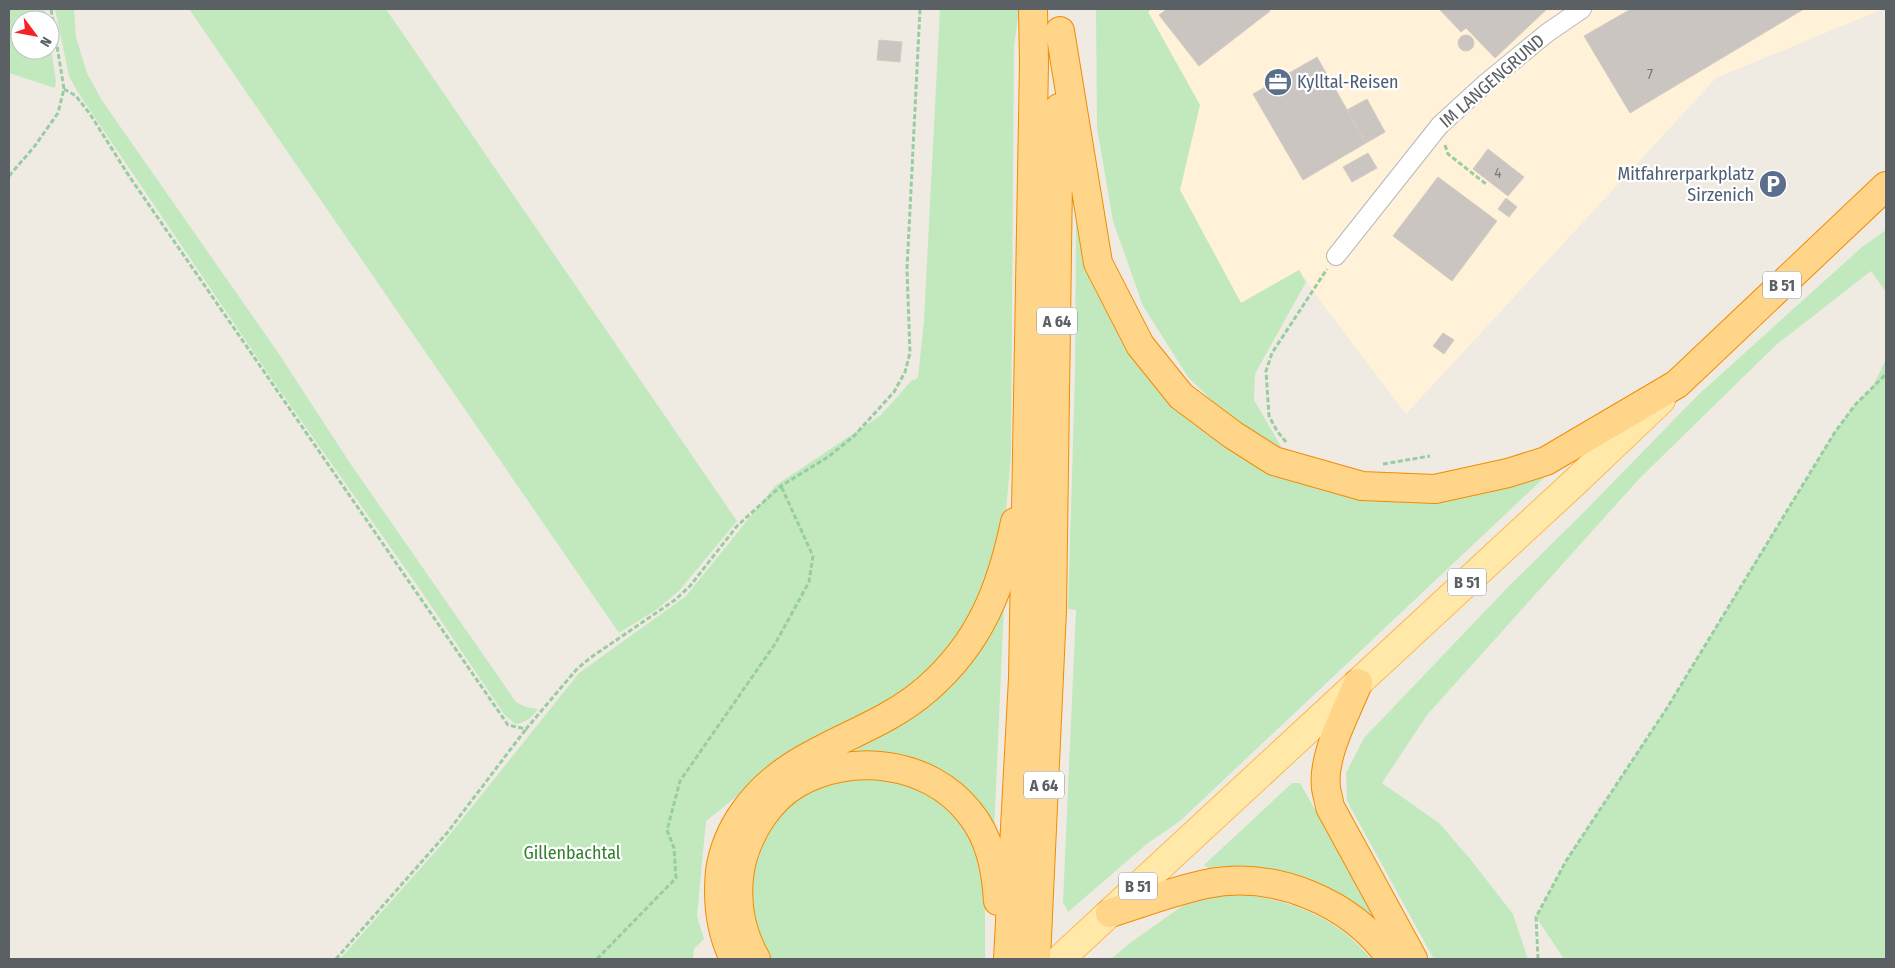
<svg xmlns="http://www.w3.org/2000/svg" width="1895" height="968" viewBox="0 0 1895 968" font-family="'Fira Sans Condensed',sans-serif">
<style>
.commercial{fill:#fff2d8}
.green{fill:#c2e9bd}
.building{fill:#cac5c0;stroke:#d4ccc1}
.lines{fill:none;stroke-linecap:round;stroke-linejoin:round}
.street-casing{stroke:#b4b7bb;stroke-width:20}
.primary-casing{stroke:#fdb94e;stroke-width:30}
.highway-casing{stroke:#f28c00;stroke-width:30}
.path{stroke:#97cda0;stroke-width:3;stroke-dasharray:5 2.5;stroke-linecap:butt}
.street{stroke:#fff;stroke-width:18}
.primary{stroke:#ffe8a8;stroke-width:28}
.highway{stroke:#ffd58a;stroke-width:28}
.labels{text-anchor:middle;stroke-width:4.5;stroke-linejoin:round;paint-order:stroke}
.number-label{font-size:15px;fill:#77797c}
.shield{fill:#fff;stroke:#8c9093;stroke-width:1}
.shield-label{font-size:16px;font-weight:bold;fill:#5b6065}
.street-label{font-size:18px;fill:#5b6065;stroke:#fff}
.service-label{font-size:18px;fill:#4e5e75;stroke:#fff;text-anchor:start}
.park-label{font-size:18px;fill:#32822d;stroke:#fff}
</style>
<rect width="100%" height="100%" fill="#efebe3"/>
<path class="commercial" d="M1151 9H1883L1716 78 1406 414 1321 302 1299 270 1241 303 1180 190 1200 105 1148 11Z"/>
<path class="green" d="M9 9H45L47 20H20V50H50V42L56 81 55 88 9 73Z
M55 9H74L76 37 87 73 101 99 277 351 350 463 516 702 526 707 538 709C531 718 526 723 515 724L504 714 419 588 267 372 77 91 69 76Z
M189 9H386L737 521 679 591 656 610 619 633Z
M940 9H1019L1014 47 1011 455 1004 535 991 587 937 669 885 707 797 748 706 821 697 916 704 939 694 949 693 959H340L443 843 579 673 686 596 775 486 881 415 913 379 914 381 918 377 924 320Z
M1096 9H1151L1148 12 1200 105 1180 190 1241 303 1299 270 1306 282 1255 374 1254 400 1283 450 1230 418 1188 377 1143 306 1113 221 1097 128Z
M1076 219 1093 280 1115 325 1284 476 1547 475 1180 821 1148 843 1068 912 1063 902 1076 610 1068 609 1075 374Z
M1886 230V292L1871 271 1776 345 1639 479 1427 715 1382 783 1439 823 1471 860 1513 914 1528 959H1434L1347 801 1346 773 1364 738 1508 587 1584 512 1697 396 1862 247Z
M1886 359V959H1564L1536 917 1566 861 1667 708 1835 432 1855 405 1872 388Z
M1004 605 994 833 968 801 828 762Z
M833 775 904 778 962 818 975 842 985 881V959H766L746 900 747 870 778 812Z
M1292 783H1300L1378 921 1373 924 1274 872 1231 867 1208 868 1204 865Z
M1235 894C1288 898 1337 917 1371 959H1111L1130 943 1192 899Z"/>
<path class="building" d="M1167 9H1268L1270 11 1199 66 1159 15Z
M1439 9H1547L1495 58 1466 28 1461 32Z
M1631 9H1804L1630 113 1584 36Z
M1458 43a8 8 0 1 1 16 0a8 8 0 1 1-16 0Z
M879 40 902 42 900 62 877 60Z
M1317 57 1366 143 1303 180 1253 94Z
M1367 99 1385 132 1366 143 1347 110Z
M1488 149 1524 177 1508 196 1473 169Z
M1368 153 1377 168 1352 182 1343 167Z
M1438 177 1497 221 1452 281 1393 236Z
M1506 198 1517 207 1509 217 1498 209Z
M1443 333 1454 340 1444 354 1433 346Z"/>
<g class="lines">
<defs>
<path id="street" d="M1336 256 1440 125 1486 83 1547 33 1582 9"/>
<path id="primary" d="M1060 959 1576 481 1661 400"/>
<path id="highway" d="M1060 31 1098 263 1140 345 1181 396 1233 435 1274 461 1362 486 1435 489 1508 473 1546 461 1677 384 1886 186
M1358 683C1346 714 1322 755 1326 788 1327 794 1329 801 1330 807L1413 959
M1110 913C1142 903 1173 891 1206 884 1274 870 1352 902 1391 959
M734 959C720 931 717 902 720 871 723 850 732 829 744 812 790 746 870 739 927 689 980 643 1001 589 1015 522
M756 959C739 929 734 895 742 860 750 831 769 800 796 784 850 752 929 761 969 812 990 837 996 869 998 901
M1008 959 1023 678 1034 63 1033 9
M1036 959 1052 610 1059 108"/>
</defs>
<use href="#street" class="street-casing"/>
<use href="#primary" class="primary-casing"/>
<use href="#highway" class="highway-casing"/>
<path class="path" d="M64 89 76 96 90 114 129 176 508 725 526 729 576 670 590 658 675 600 690 586 737 526 781 486 828 457 854 436 894 392 905 372 910 353 907 269 920 9
M1445 145 1448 154 1486 184
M9 176 34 147 58 113 64 89 51 9
M1286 442 1277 431 1269 416 1266 371 1272 353 1327 269
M1383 464 1430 456
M336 959 447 833 526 729
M597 959 676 878 674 848 667 830 680 781 775 644 809 582 813 556 781 486
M1538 959 1536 917 1566 861 1667 708 1835 432 1855 405 1886 374"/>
<use href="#street" class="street"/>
<use href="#primary" class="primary"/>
<use href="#highway" class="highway"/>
</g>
<defs>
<symbol id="office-disc" viewBox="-11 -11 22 22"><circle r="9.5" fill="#5c6f8a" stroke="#fff"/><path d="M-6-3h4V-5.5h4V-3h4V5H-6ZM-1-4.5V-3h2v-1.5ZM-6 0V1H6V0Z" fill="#fff"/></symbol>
<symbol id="parking-disc" viewBox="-11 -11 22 22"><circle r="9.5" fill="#5c6f8a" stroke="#fff"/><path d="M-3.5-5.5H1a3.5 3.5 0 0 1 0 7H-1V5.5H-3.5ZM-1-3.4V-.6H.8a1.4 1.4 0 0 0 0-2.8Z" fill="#fff"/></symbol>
</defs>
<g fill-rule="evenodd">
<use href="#office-disc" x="1262" y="66" width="32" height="32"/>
<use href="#parking-disc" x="1757" y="168" width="32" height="32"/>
</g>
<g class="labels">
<g class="number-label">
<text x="1650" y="79">7</text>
<text x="1498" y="178">4</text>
</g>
<g class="shield">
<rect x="1763" y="271.5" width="38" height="27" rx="4"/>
<rect x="1037" y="307.5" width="40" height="27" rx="4"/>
<rect x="1448" y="568.5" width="38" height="27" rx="4"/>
<rect x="1024" y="771.5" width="40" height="27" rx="4"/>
<rect x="1119" y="872.5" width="38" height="27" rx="4"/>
</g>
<g class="shield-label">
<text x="1782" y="291">B 51</text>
<text x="1057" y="327">A 64</text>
<text x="1467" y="588">B 51</text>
<text x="1044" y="791">A 64</text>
<text x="1138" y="892">B 51</text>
</g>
<g class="street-label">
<text transform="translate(1492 81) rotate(-41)" y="6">IM LANGENGRUND</text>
</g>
<g class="service-label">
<text x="1297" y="88">Kylltal-Reisen</text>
<text x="1754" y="180" text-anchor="end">Mitfahrerparkplatz<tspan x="1754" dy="21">Sirzenich</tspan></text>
</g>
<g class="park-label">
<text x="572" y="859">Gillenbachtal</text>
</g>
</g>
<rect width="1895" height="968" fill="none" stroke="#5b6065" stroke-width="20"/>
<g transform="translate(35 35) rotate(122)"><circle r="24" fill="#ffffff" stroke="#bdbfc1"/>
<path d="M0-4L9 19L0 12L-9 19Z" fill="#f72127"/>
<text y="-8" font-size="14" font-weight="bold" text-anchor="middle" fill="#5b6065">N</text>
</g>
</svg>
